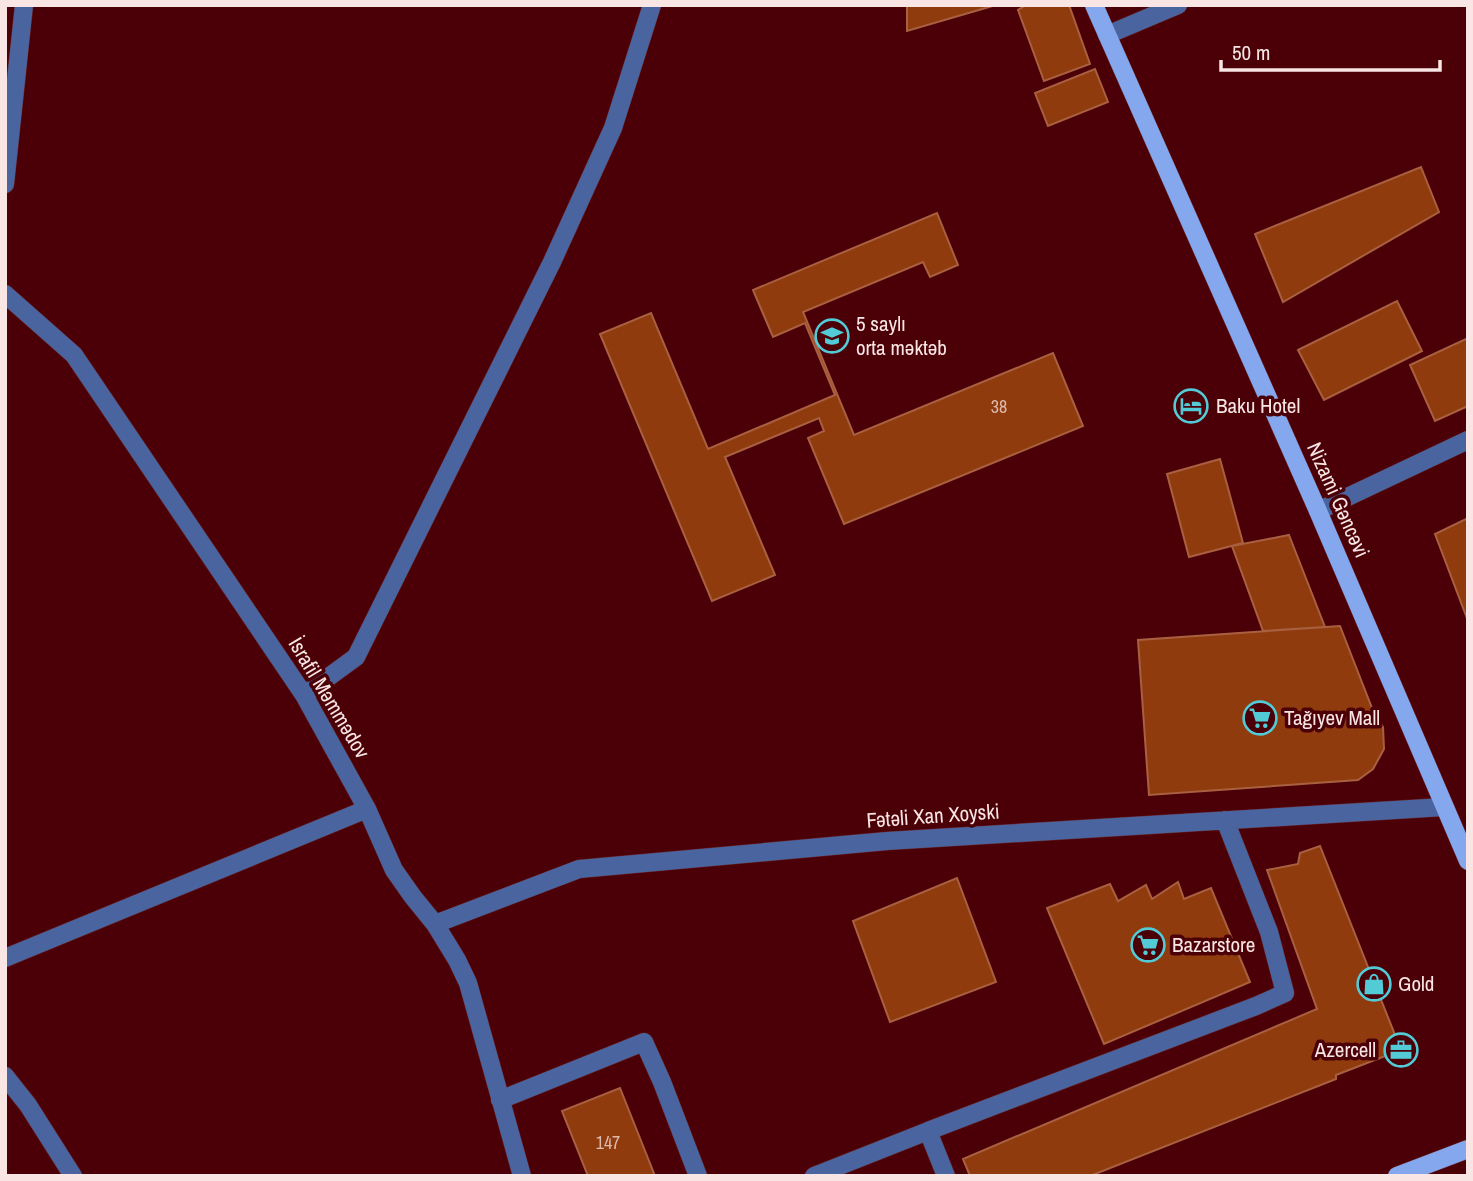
<svg xmlns="http://www.w3.org/2000/svg" width="1473" height="1181" viewBox="0 0 1473 1181" font-family="'Archivo Narrow',sans-serif">
<style>
.building{fill:#8f3b0e;stroke:#a96040;stroke-width:2}
.lines{fill:none;stroke-linecap:round;stroke-linejoin:round}
.minor-casing{stroke:#67252a;stroke-width:19}
.primary-casing{stroke:#67252a;stroke-width:19}
.minor{stroke:#49649e;stroke-width:18}
.primary{stroke:#85a7ed;stroke-width:18}
.labels{text-anchor:middle;stroke-width:7;stroke-linejoin:round;paint-order:stroke}
.number-label{font-size:18px;fill:#debaae}
.poi-label{font-size:21px;fill:#f8e5e4;stroke:#4b0007;text-anchor:start}
.street-label{font-size:21px;fill:#f8e5e4;stroke:#4b0007}
</style>
<rect width="100%" height="100%" fill="#4b0007"/>
<path class="building" d="M907 5H996L907 31Z
M1026 5H1069L1090 64 1044 81 1018 10Z
M1095 69 1108 102 1048 126 1035 93Z
M1421 167 1439 212 1283 302 1255 234Z
M937 213 958 265 930 277 923 262 803 312 854 435 1053 353 1083 426 844 524 808 438 824 431 819 418 725 457 775 575 712 601 600 334 651 313 708 449 835 395 805 323 773 337 753 290Z
M1397 301 1422 351 1324 400 1298 350Z
M1468 338V406L1435 421 1410 365Z
M1220 459 1243 543 1189 557 1167 474Z
M1468 518V621L1435 534Z
M1289 535 1325 627 1263 631 1232 546Z
M1340 626 1372 708 1383 727 1384 749 1373 769 1358 780 1149 795 1138 640Z
M1320 846 1401 1050 1336 1075V1079L1090 1176H970L963 1159 1317 1009 1267 870 1298 864 1300 853Z
M957 878 996 982 890 1022 853 921Z
M1178 882 1184 899 1211 888 1250 982 1104 1044 1047 908 1110 884 1118 901 1146 885 1152 899Z
M620 1088 655 1176H588L562 1111Z"/>
<g class="lines">
<defs>
<path id="minor" d="M1107 35 1178 5
M5 184 24 5
M5 294 74 355 304 695 367 809 394 870 413 897 435 924 457 960 468 983 522 1176
M1318 511 1468 440
M304 695 356 657 552 262 613 128 652 5
M435 924 579 869 887 841 1444 807
M5 958 367 809
M5 1076 28 1105 73 1176
M500 1100 644 1042 662 1082 698 1176
M928 1131 1256 1006 1285 993 1269 932 1225 820
M814 1176 928 1131 946 1176"/>
<path id="primary" d="M1094 5 1318 511 1468 861
M1397 1176 1468 1149"/>
</defs>
<use href="#minor" class="minor-casing"/>
<use href="#primary" class="primary-casing"/>
<use href="#minor" class="minor"/>
<use href="#primary" class="primary"/>
</g>
<defs>
<symbol id="school-ring" viewBox="-11 -11 22 22"><circle r="9.5" fill="#4b0007" stroke="#52cbd7" stroke-width="1.5"/><path d="M0-5L7-2L0 1L-7-2ZM-4 1L0 2.5L4 1V4Q0 6-4 4Z" fill="#52cbd7"/></symbol>
<symbol id="hotel-ring" viewBox="-11 -11 22 22"><circle r="9.5" fill="#4b0007" stroke="#52cbd7" stroke-width="1.5"/><path d="M-6-4.5h1.5V1H6V5H4.5V3h-9V5H-6ZM-4 0a1.8 1.8 0 1 1 3.6 0ZM.5 0V-2.5h3Q6-2.5 6 0Z" fill="#52cbd7"/></symbol>
<symbol id="supermarket-ring" viewBox="-11 -11 22 22"><circle r="9.5" fill="#4b0007" stroke="#52cbd7" stroke-width="1.5"/><path d="M-6-5.5h2.5l.6 2H6L4.5 2H-2.5L-4.4-4H-6ZM-1.5 3.2a1.3 1.3 0 1 0 .1 0ZM3 3.2a1.3 1.3 0 1 0 .1 0Z" fill="#52cbd7"/></symbol>
<symbol id="shop-ring" viewBox="-11 -11 22 22"><circle r="9.5" fill="#4b0007" stroke="#52cbd7" stroke-width="1.5"/><path d="M-5-2.5h2.3a2.7 3.5 0 0 1 5.4 0H5L5.5 6h-11ZM-1.5-2.5h3a1.5 2.3 0 0 0-3 0Z" fill="#52cbd7"/></symbol>
<symbol id="office-ring" viewBox="-11 -11 22 22"><circle r="9.5" fill="#4b0007" stroke="#52cbd7" stroke-width="1.5"/><path d="M-6-3h4V-5.5h4V-3h4V5H-6ZM-1-4.5V-3h2v-1.5ZM-6 0V1H6V0Z" fill="#52cbd7"/></symbol>
</defs>
<g fill-rule="evenodd">
<use href="#school-ring" x="813" y="317" width="38" height="38"/>
<use href="#hotel-ring" x="1172" y="387" width="38" height="38"/>
<use href="#supermarket-ring" x="1241" y="699" width="38" height="38"/>
<use href="#supermarket-ring" x="1129" y="926" width="38" height="38"/>
<use href="#shop-ring" x="1355" y="965" width="38" height="38"/>
<use href="#office-ring" x="1382" y="1031" width="38" height="38"/>
</g>
<g class="labels">
<g class="number-label">
<text x="999" y="413">38</text>
<text x="608" y="1149">147</text>
</g>
<g class="poi-label">
<text x="856" y="331">5 saylı<tspan x="856" dy="24">orta məktəb</tspan></text>
<text x="1216" y="413">Baku Hotel</text>
<text x="1284" y="725">Tağıyev Mall</text>
<text x="1172" y="952">Bazarstore</text>
<text x="1398" y="991">Gold</text>
<text x="1376" y="1057" text-anchor="end">Azercell</text>
</g>
<g class="street-label">
<text transform="translate(1338 500) rotate(66)" y="7">Nizami Gəncəvi</text>
<text transform="translate(329 698) rotate(59)" y="7">İsrafil Məmmədov</text>
<text transform="translate(933 816) rotate(-4)" y="7">Fətəli Xan Xoyski</text>
</g>
</g>
<rect width="1473" height="1181" fill="none" stroke="#f8e5e4" stroke-width="14"/>
<path d="M1221 60v10h219v-10" fill="none" stroke="#f8e5e4" stroke-width="3.5"/>
<text x="1232" y="60" font-size="21" fill="#f8e5e4" stroke="#4b0007" stroke-width="5" paint-order="stroke">50 m</text>
</svg>
